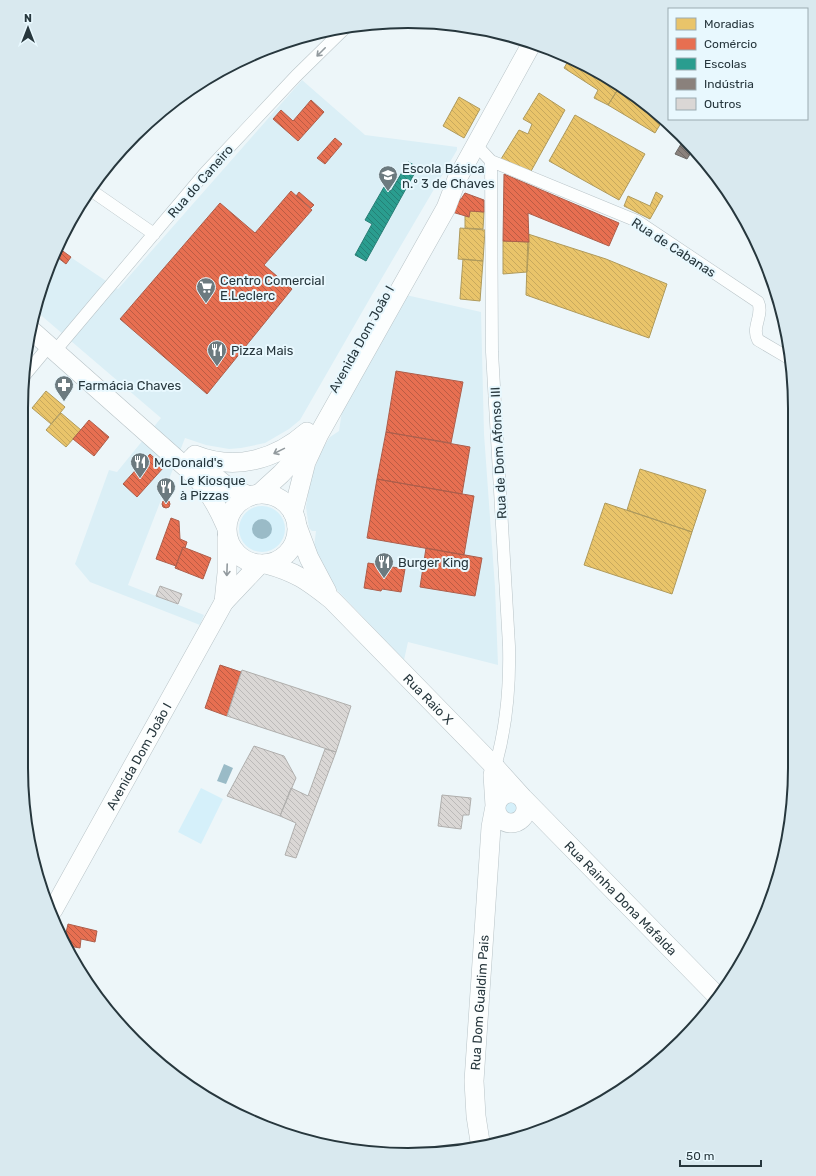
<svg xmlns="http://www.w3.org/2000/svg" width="816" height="1176" viewBox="0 0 816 1176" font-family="Rubik,sans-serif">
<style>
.built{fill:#dbeff6}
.green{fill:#d5f0fa}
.water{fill:#9abbc7}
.homes{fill:url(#homes-back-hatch);stroke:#af9a5c}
.shops{fill:url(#shops-back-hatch);stroke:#ad5e4b}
.schools{fill:url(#schools-back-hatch);stroke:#297e76}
.industry{fill:url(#industry-back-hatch);stroke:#6c6b69}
.building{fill:url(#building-back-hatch);stroke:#b0afad}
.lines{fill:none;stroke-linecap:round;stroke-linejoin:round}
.street-casing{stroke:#b8c3c7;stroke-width:13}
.primary-casing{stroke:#b8c3c7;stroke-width:20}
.street{stroke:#fcfefe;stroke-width:12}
.primary{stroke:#fcfefe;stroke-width:19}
.oneway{stroke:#929a9e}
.labels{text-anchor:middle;stroke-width:4;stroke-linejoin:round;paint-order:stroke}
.poi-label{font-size:13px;fill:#27373d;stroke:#e8f8fe;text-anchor:start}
.street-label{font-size:13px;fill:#27373d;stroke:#e8f8fe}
.rim{fill:none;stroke:#27373d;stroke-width:2}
</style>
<defs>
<pattern id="homes-back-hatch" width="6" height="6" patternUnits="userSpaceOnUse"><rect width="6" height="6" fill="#e9c46a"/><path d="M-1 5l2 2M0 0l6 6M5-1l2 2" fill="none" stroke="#c8a95d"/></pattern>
<pattern id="shops-back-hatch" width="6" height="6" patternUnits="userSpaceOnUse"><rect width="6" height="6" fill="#e76f51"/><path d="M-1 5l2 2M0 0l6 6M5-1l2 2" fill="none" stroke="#bb5c44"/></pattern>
<pattern id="schools-back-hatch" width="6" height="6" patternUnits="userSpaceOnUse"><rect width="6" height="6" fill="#2a9d8f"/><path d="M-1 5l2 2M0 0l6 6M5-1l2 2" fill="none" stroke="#248176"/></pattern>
<pattern id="industry-back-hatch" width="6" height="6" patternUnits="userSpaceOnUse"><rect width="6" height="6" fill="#8a817c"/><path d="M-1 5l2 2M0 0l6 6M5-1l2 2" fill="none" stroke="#716a67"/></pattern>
<pattern id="building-back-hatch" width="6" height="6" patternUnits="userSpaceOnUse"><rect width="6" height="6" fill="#dad7d5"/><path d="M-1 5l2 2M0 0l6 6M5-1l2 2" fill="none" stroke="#bbb9b8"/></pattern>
</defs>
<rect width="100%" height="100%" fill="#edf6f9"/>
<path class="built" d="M302 80 365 135 457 147V150L369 300 300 420 289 429 265 443 241 448 229 449 206 445 185 438 128 585 204 615 200 625 90 582 75 564 109 470 117 472 161 418 36 311 60 250 118 289Z
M406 295 481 312 484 434 495 587 498 665 408 642 404 660 337 590 320 563 314 547 316 531H312L309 528 306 507 310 480 322 449 330 437 339 431 342 411Z"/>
<path class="green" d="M239 529a23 23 0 1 1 46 0a23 23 0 1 1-46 0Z
M201 788 223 799 201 844 178 832Z
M510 797 521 808C518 819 508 820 502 812L504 800Z"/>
<path class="water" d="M252 529a10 10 0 1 1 20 0a10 10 0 1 1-20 0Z
M224 764 233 768 226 784 217 781Z"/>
<path class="homes" d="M570 58 579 61 620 86 608 105 594 98 598 90 564 68Z
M620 86 643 101 668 124 667 126 661 123 655 133 608 105Z
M539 93 565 110 530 173 501 159 519 130 528 134 532 124 523 119Z
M459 97 480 109 464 138 443 126Z
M575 115 645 154 619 200 549 161Z
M656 192 663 196 650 219 624 206 628 196 650 206Z
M470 211 484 212 483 229 465 228V216L469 217Z
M460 228 485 230 483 261 458 259Z
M528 234 606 259 667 284 649 338 526 295Z
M503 241 529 242 527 272 503 274Z
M463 259 483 261 480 301 460 299Z
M46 391 65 407 51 424 32 408Z
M61 413 81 430 66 447 46 430Z
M640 469 706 490 692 532 627 510Z
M605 503 692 532 672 594 584 565Z"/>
<path class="shops" d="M311 100 324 112 298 141 273 119 281 110 293 121Z
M335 138 342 144 325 164 317 158Z
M504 174 619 223 609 246 528 213 529 242 503 241Z
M291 191 312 210 264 265 292 289 207 394 120 319 220 203 255 233Z
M299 192 314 205 311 208 296 196Z
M465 193 484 200V212L470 211 469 217 452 212 460 199H461Z
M60 249 71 257 66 264 57 257Z
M396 371 463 382 451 443 386 432Z
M89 420 109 437 94 456 73 439Z
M386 432 470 447 462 494 377 479Z
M150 454 164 467 137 497 123 484Z
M377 479 474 496 464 555 367 538Z
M162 504a4 4 0 1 1 8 0a4 4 0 1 1-8 0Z
M171 518 179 521 180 539 187 542 185 548 183 547 176 566 156 559Z
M183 547 211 558 203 579 175 568Z
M426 548 482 558 475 596 420 587Z
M368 563 405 569 401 592 382 589 381 591 364 588Z
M220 665 241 672 227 716 205 708Z
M68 924 97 931 95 942 81 939 80 948 69 946 65 937Z"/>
<path class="schools" d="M408 162 418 167 366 261 355 255 372 224 365 220 384 187 391 191Z"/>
<path class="industry" d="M684 139 694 148 687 159 675 154Z"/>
<path class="building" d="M160 586 182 594 178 604 156 596Z
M242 670 351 706 336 752 227 716Z
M254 746 284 756 296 778 280 816 227 796Z
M325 749 336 752 296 858 285 855 296 823 280 816 291 788 308 796Z
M442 795 471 798 469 815H463L461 829 438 826Z"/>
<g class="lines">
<defs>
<path id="street" d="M476 145 491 161 492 352 509 646C510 686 506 729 495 767
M491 161 637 221 758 302C764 315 751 327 758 340L792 360
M92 191 154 234
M55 351 205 173 296 76 346 27
M24 376 49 346"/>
<g id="primary">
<path d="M30 329 190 471C207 487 217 505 226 526"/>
<path d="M195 455C235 471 275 460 307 432"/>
<path d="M192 458 224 484 249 496"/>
<path d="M259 494 281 474 296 458 305 439"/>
<circle cx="262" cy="529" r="35"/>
<path d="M293 513 306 462 319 434 446 208 457 179 532 43"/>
<path d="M297 526 309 558 327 592"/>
<path id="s1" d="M266 564C296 572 308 581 332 600L495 767 523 798 719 998"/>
<path d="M224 602 227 573V537"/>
<circle cx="511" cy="808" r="15"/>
<path id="s2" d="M53 910 224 602 260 564"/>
<path id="s3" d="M481 1148 476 1116 474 1081 489 858 491 827 495 806 493 775 495 767"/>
</g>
</defs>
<use href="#street" class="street-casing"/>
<use href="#primary" class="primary-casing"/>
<use href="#street" class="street"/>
<use href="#primary" class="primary"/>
</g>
<defs><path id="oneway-shaft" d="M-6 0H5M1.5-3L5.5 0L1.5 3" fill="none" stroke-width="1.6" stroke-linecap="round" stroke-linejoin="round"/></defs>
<g class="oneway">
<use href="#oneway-shaft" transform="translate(321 52) rotate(135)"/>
<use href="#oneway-shaft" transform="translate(279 451) rotate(154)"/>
<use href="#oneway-shaft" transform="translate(227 570) rotate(92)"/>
</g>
<defs>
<symbol id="school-pin" viewBox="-11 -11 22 30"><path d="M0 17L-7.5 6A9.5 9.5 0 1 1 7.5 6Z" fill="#6c7a7f" stroke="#e8f8fe"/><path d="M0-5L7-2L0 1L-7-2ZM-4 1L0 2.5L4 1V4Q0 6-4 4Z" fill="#fff"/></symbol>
<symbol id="supermarket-pin" viewBox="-11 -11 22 30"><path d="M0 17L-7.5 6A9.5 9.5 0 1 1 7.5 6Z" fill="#6c7a7f" stroke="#e8f8fe"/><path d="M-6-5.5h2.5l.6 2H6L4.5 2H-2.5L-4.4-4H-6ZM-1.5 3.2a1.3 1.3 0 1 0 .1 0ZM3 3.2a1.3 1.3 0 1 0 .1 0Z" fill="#fff"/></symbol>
<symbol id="restaurant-pin" viewBox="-11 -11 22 30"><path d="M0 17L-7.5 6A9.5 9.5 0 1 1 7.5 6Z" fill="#6c7a7f" stroke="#e8f8fe"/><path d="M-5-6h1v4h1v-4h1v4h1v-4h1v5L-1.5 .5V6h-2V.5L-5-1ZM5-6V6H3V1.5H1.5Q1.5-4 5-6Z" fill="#fff"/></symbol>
<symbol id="pharmacy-pin" viewBox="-11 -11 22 30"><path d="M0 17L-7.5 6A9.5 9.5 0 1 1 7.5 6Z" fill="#6c7a7f" stroke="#e8f8fe"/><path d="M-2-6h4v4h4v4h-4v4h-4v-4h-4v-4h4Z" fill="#fff"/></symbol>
</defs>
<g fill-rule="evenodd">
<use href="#school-pin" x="377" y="164" width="22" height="30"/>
<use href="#supermarket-pin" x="195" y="276" width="22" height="30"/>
<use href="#restaurant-pin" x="206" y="339" width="22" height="30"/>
<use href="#pharmacy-pin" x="53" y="374" width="22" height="30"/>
<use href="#restaurant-pin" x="129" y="451" width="22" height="30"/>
<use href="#restaurant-pin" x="155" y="476" width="22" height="30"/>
<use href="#restaurant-pin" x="373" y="551" width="22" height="30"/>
</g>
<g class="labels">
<g class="poi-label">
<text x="402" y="173">Escola Básica<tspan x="402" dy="15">n.º 3 de Chaves</tspan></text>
<text x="220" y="285">Centro Comercial<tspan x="220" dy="15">E.Leclerc</tspan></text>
<text x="231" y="355">Pizza Mais</text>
<text x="78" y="390">Farmácia Chaves</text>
<text x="154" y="467">McDonald's</text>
<text x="180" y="485">Le Kiosque<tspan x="180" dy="15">à Pizzas</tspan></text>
<text x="398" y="567">Burger King</text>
</g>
<g class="street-label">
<text transform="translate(200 181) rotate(-49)" y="5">Rua do Caneiro</text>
<text transform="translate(674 247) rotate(33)" y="5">Rua de Cabanas</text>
<text transform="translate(361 339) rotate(-61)" y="5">Avenida Dom João I</text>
<text transform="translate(498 453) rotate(-93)" y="5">Rua de Dom Afonso III</text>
<text dy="5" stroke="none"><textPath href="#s1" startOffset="214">Rua Raio X</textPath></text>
<text dy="5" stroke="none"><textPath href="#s2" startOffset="176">Avenida Dom João I</textPath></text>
<text dy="5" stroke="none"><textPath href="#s1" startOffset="491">Rua Rainha Dona Mafalda</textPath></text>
<text dy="5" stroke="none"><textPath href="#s3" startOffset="146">Rua Dom Gualdim Pais</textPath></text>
</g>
</g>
<path d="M0 0H816V1176H0ZM408 28H408A380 380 0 0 1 788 408V768A380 380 0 0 1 408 1148H408A380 380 0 0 1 28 768V408A380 380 0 0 1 408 28Z" fill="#d9e9ef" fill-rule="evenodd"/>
<path class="rim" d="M408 28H408A380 380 0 0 1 788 408V768A380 380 0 0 1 408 1148H408A380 380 0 0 1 28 768V408A380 380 0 0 1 408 28Z"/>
<rect x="668" y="8" width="140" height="112" fill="#e8f8fe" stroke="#9babb1"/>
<rect x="676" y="18" width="20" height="12" fill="#e9c46a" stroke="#9babb1"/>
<text x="704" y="28" font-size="12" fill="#27373d">Moradias</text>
<rect x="676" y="38" width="20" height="12" fill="#e76f51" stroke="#9babb1"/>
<text x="704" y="48" font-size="12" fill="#27373d">Comércio</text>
<rect x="676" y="58" width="20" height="12" fill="#2a9d8f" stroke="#9babb1"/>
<text x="704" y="68" font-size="12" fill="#27373d">Escolas</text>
<rect x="676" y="78" width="20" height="12" fill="#8a817c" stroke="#9babb1"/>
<text x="704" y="88" font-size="12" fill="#27373d">Indústria</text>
<rect x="676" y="98" width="20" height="12" fill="#dad7d5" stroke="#9babb1"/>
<text x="704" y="108" font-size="12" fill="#27373d">Outros</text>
<g transform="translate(28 28)" stroke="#e8f8fe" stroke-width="3" paint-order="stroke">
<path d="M0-3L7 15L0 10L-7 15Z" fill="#27373d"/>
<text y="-6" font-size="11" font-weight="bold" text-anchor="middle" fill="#27373d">N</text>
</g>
<path d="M680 1160v6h81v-6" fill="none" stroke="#27373d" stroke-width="2"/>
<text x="686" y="1160" font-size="12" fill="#27373d" stroke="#e8f8fe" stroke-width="3" paint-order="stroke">50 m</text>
</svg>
